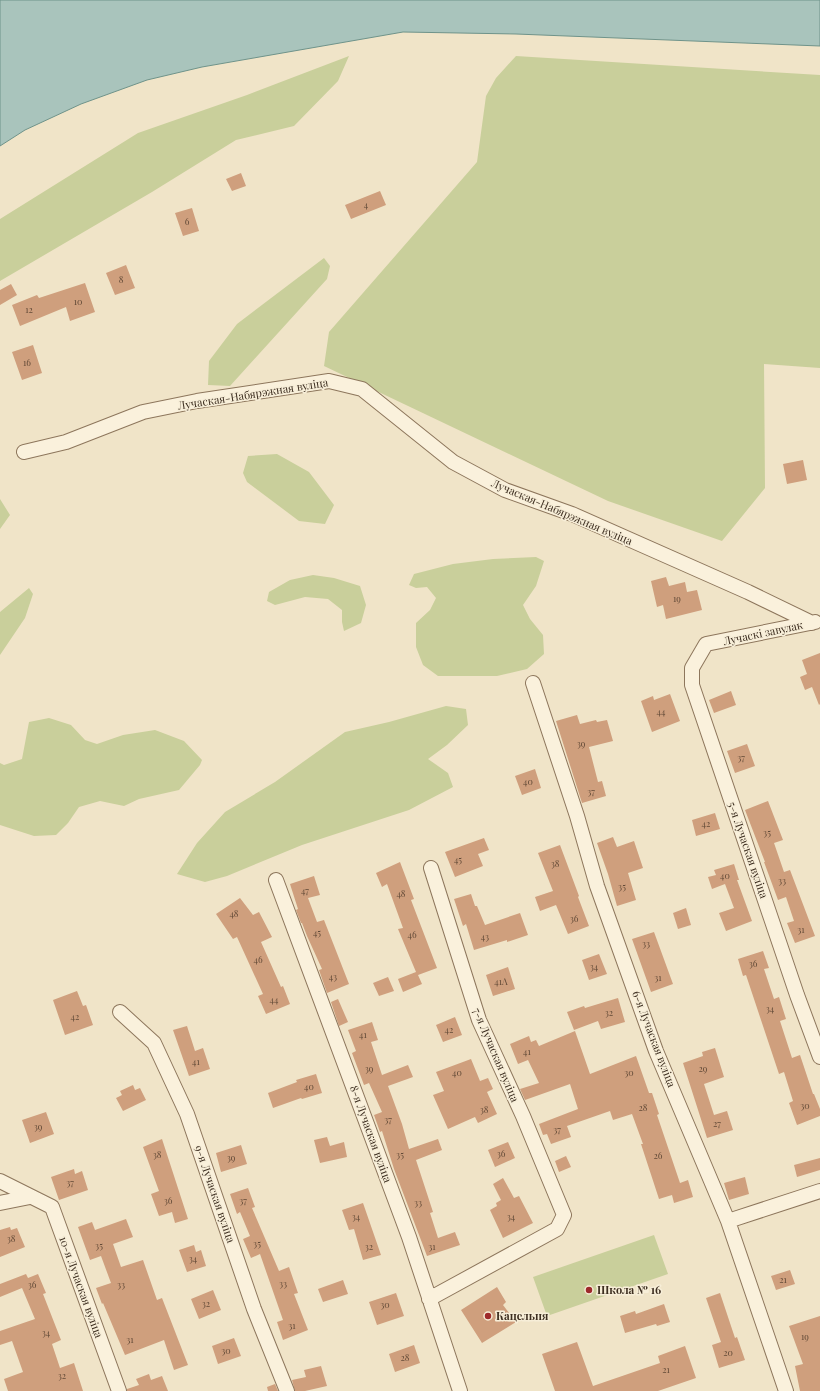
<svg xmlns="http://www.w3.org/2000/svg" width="820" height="1391" viewBox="0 0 820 1391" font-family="'Playfair Display',serif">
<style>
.green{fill:#c9cf9b}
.water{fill:#a9c4bc;stroke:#6f938a}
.building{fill:#cf9f7d}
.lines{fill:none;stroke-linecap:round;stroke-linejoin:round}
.minor-casing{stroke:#8d765c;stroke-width:16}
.minor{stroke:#faf1dc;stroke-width:14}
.poi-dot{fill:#9e2a2b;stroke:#f7eed8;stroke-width:1.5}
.labels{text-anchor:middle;stroke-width:3;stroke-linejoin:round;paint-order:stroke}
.number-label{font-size:9px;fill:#624a37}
.street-label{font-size:11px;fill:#3d2e20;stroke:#f7eed8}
.poi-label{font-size:11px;font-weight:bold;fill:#3d2e20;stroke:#f7eed8;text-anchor:start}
</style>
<rect width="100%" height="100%" fill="#f0e4c8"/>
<path class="green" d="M349 56 338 81 294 126 236 140 152 192 0 281V219L138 133 247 95Z
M516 56 820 75V368L764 364 765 488 722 541 608 501 324 366 329 332 477 162 486 96 496 78Z
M324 258 330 266 327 279 230 386 208 385 209 361 237 324Z
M277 454 309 472 334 505 325 524 299 521 247 482 243 473 248 456Z
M0 499 10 515 0 529Z
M536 557 544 561 536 586 523 605 530 619 543 635 544 654 527 669 497 676H438L423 665 416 647V623L430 610 436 598 427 587 416 588 409 585 414 574 453 564 493 559Z
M313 575 334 578 360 586 366 605 361 623 344 631 342 622V610L328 599 305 597 275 605 267 601 269 592 290 580Z
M29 588 33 594 25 618 0 655V612Z
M446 706 466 709 468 725 447 745 428 759 448 773 453 787 409 810 302 845 227 876 205 882 177 874 197 843 225 812 275 782 345 732 389 722Z
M49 718 71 725 85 740 97 744 123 735 155 730 184 741 202 760 200 765 179 790 139 799 124 806 100 801 79 807 68 823 56 835 34 836 0 825V763L4 765 22 759 29 722Z
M654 1235 668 1274 547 1316 533 1277Z"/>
<path class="water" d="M0 0H820V46L516 34 403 32 202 67 147 80 81 104 25 130 0 146Z"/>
<path class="building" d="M241 173 246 186 232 191 226 179Z
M380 191 386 205 351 219 345 205Z
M192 208 199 231 183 236 175 213Z
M126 265 135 288 115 295 106 273Z
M85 283 95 312 70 321 66 307 20 326 12 305 37 295 39 298Z
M11 284 17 295 0 305V290Z
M33 345 42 373 22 380 12 352Z
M803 460 807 480 787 484 783 464Z
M666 577 669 586 685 582 687 592 697 590 702 610 666 619 663 605 657 607 651 581Z
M820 653V704L819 705 812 687 805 690 800 677 807 674 802 660Z
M731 691 736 705 714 713 709 700Z
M670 694 680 721 652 732 641 701 653 696 654 700Z
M577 715 580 724 596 720 597 722 607 720 613 741 589 747 598 782 602 781 606 796 582 803 556 721Z
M747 744 755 766 735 773 727 751Z
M535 769 541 788 522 795 515 776Z
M768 801 783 840 774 843 784 872 790 870 815 936 795 943 787 923 794 921 786 897 778 900 764 862H765L745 810Z
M715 813 720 829 696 836 692 820Z
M613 837 617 847 634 841 643 868 628 873 636 900 617 906 608 874 597 843Z
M484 838 489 850 478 854 483 866 455 877 445 852Z
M560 845 579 896 578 897 589 926 568 934 556 905 540 911 535 897 553 891 538 853Z
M400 862 414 899 411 900 437 968 418 975 422 984 403 992 398 979 416 972 398 929 403 928 387 884 382 887 376 873Z
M734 864 739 880H737L752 921 726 931 719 913 734 908 725 884 712 889 708 877 716 875 714 870Z
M314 876 320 895 308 898 317 922 324 920 349 984 327 993 319 970 322 969 307 936 302 923H301L296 910 298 909 290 884Z
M471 894 475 906H477L485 925 520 913 528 935 507 942V940L474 950 466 924 463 926 454 899Z
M240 898 253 915 259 912 272 937 261 942 281 987 283 986 290 1004 266 1014 258 996 263 994 237 937 233 939 216 914Z
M686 908 691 925 678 929 673 913Z
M654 932 673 984 651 992 632 939Z
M763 951 769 968 764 969 774 999 779 997 786 1019 780 1021 792 1058 800 1055 813 1094H814L820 1109V1116L797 1125 789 1103 793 1101 784 1072 779 1074 746 975 743 976 738 959Z
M599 954 607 974 589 980 582 960Z
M508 967 515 989 493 996 486 975Z
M388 977 394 991 379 996 373 983Z
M77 991 83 1006 86 1005 93 1025 65 1035 53 1000Z
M618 998 625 1022 601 1029 598 1021 574 1030 567 1012 584 1006 585 1008Z
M338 999 348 1022 339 1026 331 1002Z
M455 1017 462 1035 443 1042 436 1025Z
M372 1022 378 1040 371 1042 382 1075 408 1065 413 1077 388 1086 402 1124 409 1149 438 1139 442 1150 416 1160 433 1212 430 1213 438 1238 455 1232 460 1245 427 1256 394 1169 382 1131 380 1132 374 1115 382 1112 369 1083 364 1085 352 1053 356 1051 348 1030Z
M187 1026 195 1051 203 1048 210 1069 189 1076 173 1030Z
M575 1031 590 1074 636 1056 649 1093H652L659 1114 657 1115 680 1183 688 1180 693 1197 674 1203 672 1195 659 1199 641 1144H643L632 1114 613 1120 610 1111 567 1126 571 1137 551 1144 547 1134 543 1135 539 1124 578 1109 570 1084 525 1100 520 1089 539 1083 528 1060 518 1064 510 1044 529 1036 531 1042 536 1040 539 1046Z
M715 1048 724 1077 704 1084 714 1115 727 1111 733 1130 707 1138 683 1063 703 1056 702 1052Z
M471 1059 480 1081 488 1078 493 1089 487 1092 497 1114 478 1123 475 1117 448 1129 433 1095 444 1091 436 1072Z
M316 1074 322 1093 302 1099 301 1098 273 1108 268 1093 297 1082 296 1080Z
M133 1085 135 1090 140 1088 146 1100 123 1111 116 1098 122 1095 120 1091Z
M46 1112 54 1134 30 1143 22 1120Z
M327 1137 330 1146 344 1142 347 1157 320 1163 314 1140Z
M162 1139 188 1219 175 1223 172 1212 159 1216 151 1194 159 1191 143 1147Z
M508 1142 515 1158 495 1167 488 1150Z
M241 1145 247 1164 221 1172 216 1153Z
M566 1156 571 1167 559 1172 555 1161Z
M820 1158V1170L797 1177 794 1165Z
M74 1169 75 1174 82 1171 88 1190 59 1200 51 1177Z
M745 1177 749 1194 729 1200 724 1183Z
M503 1178 514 1198 519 1196 533 1223 503 1238 490 1210 497 1206 496 1203 501 1200 493 1184Z
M248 1188 255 1207 252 1208 279 1271 289 1267 298 1293 294 1294 308 1330 283 1340 277 1322 283 1320 260 1254 251 1258 243 1239 250 1236 240 1212 237 1214 230 1194Z
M363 1203 381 1255 363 1260 354 1229 349 1230 342 1210Z
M126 1219 133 1237 113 1244 121 1267 143 1260 157 1300 162 1298 188 1365 174 1370 164 1340 125 1355 103 1303 102 1304 96 1288 111 1283 101 1256 90 1260 78 1227 92 1222 95 1230Z
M10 1227 11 1230 17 1228 25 1247 0 1257V1230Z
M194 1245 196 1252 201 1250 206 1266 187 1272 179 1250Z
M790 1270 795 1284 776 1290 771 1276Z
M26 1274 28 1278 38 1274 46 1293 43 1294 61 1340 52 1344 60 1368 74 1363 83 1391H8L4 1379 23 1372 12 1341 0 1345V1331L35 1319 22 1288 0 1297V1284Z
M343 1280 348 1294 323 1302 318 1289Z
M497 1287 506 1302 503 1305 516 1322 482 1343 461 1310Z
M213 1290 221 1310 199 1319 191 1299Z
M396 1293 404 1316 377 1325 369 1302Z
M720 1293 735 1338 737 1337 745 1360 719 1368 712 1345 721 1342 706 1298Z
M664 1304 670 1322 657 1326 656 1324 625 1333 620 1316 635 1311 636 1314Z
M820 1316V1391H800L795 1366 803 1364 789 1326Z
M234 1338 241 1356 218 1364 212 1346Z
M577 1342 593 1386 660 1363 658 1356 685 1346 696 1378 658 1391H555L542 1354Z
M414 1345 420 1363 395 1372 389 1354Z
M321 1366 327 1386 305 1391H295L292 1380 306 1377 304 1370Z
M149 1374 151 1380 162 1376 168 1391H127V1389L139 1385 136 1379Z
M275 1384 278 1391H268L267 1387Z"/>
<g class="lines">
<defs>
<path id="minor" d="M24 452 66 442 143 412 197 401 329 381 362 389 453 462 505 490 572 514 748 592 812 623
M815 622 706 644 692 668V685L797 995 820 1057
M533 683 577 816 597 886 656 1051 728 1221 786 1391
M276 880 409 1237 460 1391
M120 1012 154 1043 187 1114 254 1309 287 1391
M0 1181 52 1207 119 1391
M0 1203 30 1197
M728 1221 820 1191
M429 1299 557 1229 564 1215 523 1116 479 1020 431 868"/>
</defs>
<use href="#minor" class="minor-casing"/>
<use href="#minor" class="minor"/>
</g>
<g class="poi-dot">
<circle cx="589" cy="1290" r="4"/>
<circle cx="488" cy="1316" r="4"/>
</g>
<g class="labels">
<g class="number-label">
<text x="366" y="208">4</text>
<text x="187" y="225">6</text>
<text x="121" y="283">8</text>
<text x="78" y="305">10</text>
<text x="29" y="313">12</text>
<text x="27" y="366">16</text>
<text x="677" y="602">19</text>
<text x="661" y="715">44</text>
<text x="581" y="747">39</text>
<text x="741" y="761">37</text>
<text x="528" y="785">40</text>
<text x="591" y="795">37</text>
<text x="706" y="827">42</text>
<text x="767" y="836">35</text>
<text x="458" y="863">45</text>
<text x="555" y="867">38</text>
<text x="725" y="879">40</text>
<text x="782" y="884">33</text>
<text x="622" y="890">35</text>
<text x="305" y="894">47</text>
<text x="401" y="897">48</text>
<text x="234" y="917">48</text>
<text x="574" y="922">36</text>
<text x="801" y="933">31</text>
<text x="317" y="936">45</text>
<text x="412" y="938">46</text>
<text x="485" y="940">43</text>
<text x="646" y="947">33</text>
<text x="258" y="963">46</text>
<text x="753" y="967">36</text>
<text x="594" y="970">34</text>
<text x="333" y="980">43</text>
<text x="658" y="981">31</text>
<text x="501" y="985">41А</text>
<text x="274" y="1003">44</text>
<text x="770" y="1012">34</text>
<text x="609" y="1016">32</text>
<text x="75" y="1020">42</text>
<text x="449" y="1033">42</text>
<text x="363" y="1038">41</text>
<text x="527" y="1055">41</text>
<text x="196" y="1065">41</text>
<text x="369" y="1072">39</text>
<text x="703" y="1072">29</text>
<text x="457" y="1076">40</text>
<text x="629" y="1076">30</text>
<text x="309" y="1090">40</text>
<text x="805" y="1109">30</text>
<text x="643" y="1111">28</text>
<text x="484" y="1113">38</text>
<text x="388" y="1123">37</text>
<text x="717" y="1127">27</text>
<text x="38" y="1130">39</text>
<text x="557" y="1133">37</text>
<text x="501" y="1157">36</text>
<text x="157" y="1158">38</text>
<text x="400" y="1158">35</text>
<text x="658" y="1159">26</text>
<text x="231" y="1161">39</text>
<text x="70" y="1186">37</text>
<text x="168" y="1204">36</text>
<text x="243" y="1204">37</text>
<text x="418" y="1206">33</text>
<text x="356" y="1220">34</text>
<text x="511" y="1220">34</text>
<text x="11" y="1242">38</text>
<text x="257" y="1247">35</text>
<text x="99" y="1249">35</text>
<text x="369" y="1250">32</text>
<text x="432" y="1250">31</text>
<text x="193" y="1262">34</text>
<text x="783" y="1283">21</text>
<text x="283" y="1287">33</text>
<text x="32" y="1288">36</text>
<text x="121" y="1288">33</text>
<text x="206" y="1307">32</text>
<text x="385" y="1308">30</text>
<text x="292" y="1329">31</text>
<text x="46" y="1336">34</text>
<text x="805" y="1340">19</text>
<text x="130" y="1343">31</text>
<text x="226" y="1354">30</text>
<text x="728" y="1356">20</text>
<text x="405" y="1361">28</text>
<text x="666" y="1373">21</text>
<text x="62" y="1379">32</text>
</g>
<g class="street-label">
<text transform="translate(253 394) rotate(-9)" y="4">Лучаская-Набярэжная вуліца</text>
<text transform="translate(562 512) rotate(23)" y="4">Лучаская-Набярэжная вуліца</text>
<text transform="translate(763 633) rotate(-12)" y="4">Лучаскі завулак</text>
<text transform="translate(748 850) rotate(71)" y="4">5-я Лучаская вуліца</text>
<text transform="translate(654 1039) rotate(69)" y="4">6-я Лучаская вуліца</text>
<text transform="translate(496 1055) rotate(67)" y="4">7-я Лучаская вуліца</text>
<text transform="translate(371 1134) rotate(70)" y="4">8-я Лучаская вуліца</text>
<text transform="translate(215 1194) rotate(71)" y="4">9-я Лучаская вуліца</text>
<text transform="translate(81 1287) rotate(70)" y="4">10-я Лучаская вуліца</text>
</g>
<g class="poi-label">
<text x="597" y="1294">Школа № 16</text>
<text x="496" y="1320">Кацельня</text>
</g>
</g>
</svg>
